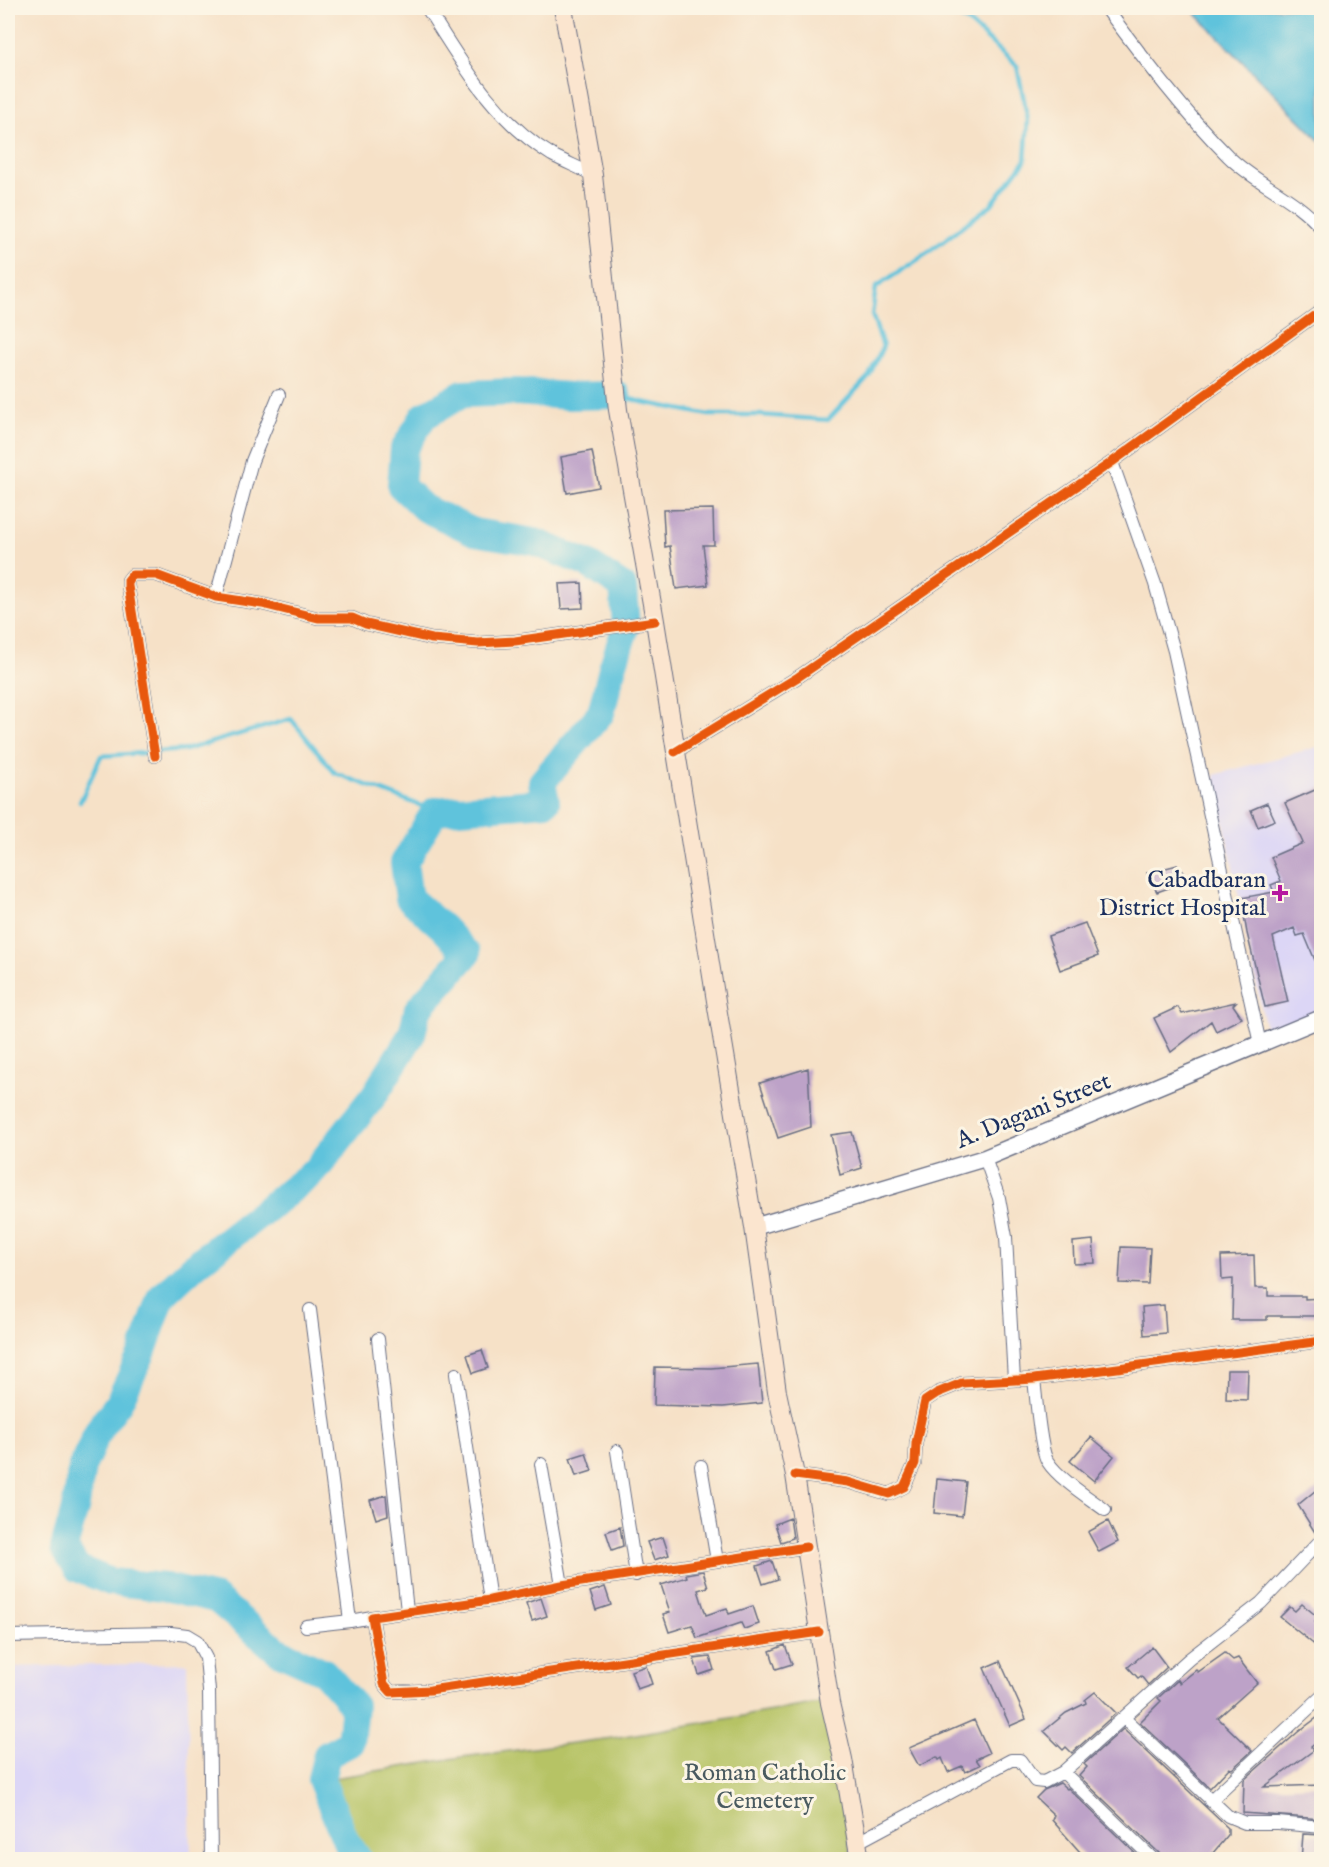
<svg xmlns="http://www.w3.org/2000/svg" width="1329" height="1867" viewBox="0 0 1329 1867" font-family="'IM FELL English',serif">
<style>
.built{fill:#dcd6f6}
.green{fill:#b6c365;stroke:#687962;stroke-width:1.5}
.water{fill:#5ec3dc;stroke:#3c799d;stroke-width:1.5}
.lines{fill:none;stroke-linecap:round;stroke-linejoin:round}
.stream{stroke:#5ec3dc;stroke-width:4.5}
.river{stroke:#5ec3dc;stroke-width:28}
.building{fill:#bda2c8}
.minor-casing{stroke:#686d83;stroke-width:14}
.tertiary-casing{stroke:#686d83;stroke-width:19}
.secondary-casing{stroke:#686d83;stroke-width:20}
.minor{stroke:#fff;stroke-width:12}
.tertiary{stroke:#fff;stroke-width:16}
.secondary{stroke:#fbe5cf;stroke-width:18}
.cycleway-casing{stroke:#fcf5e5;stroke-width:13}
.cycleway{stroke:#e8590c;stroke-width:9}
.poi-dot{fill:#b5179e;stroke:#fcf5e5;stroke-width:2}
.labels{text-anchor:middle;stroke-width:6;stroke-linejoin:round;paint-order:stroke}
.poi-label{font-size:24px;fill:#1b2f5e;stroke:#fcf5e5;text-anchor:end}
.street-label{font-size:24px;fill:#1b2f5e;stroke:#fcf5e5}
.park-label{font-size:24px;fill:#4a5b60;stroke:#fcf5e5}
</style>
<rect width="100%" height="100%" fill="#fcf5e5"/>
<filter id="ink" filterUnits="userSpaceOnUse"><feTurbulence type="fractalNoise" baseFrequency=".0167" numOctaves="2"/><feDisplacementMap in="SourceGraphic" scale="12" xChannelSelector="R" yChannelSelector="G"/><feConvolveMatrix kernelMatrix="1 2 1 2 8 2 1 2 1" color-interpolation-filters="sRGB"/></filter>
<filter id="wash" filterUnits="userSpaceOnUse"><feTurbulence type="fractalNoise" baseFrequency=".008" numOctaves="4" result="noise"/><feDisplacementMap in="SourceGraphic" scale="24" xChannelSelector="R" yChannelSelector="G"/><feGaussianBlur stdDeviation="1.35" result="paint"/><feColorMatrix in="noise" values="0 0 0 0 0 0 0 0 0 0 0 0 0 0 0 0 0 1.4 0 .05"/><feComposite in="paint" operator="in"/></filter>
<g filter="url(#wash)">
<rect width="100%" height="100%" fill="#f6e1c7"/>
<path class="built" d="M1321 746V1010L1266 1031 1214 775Z
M187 1663 191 1859H8V1667Z"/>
<path class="green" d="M825 1702 852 1859H365L347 1838 327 1779 462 1757 613 1738Z"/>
<path class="water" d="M1190 8H1321V142Z"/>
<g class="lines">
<path class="stream" d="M622 396 642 402 709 415H760L828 420 869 376 883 346 872 315 876 287 926 254 991 205 1025 161 1028 120 1017 66 973 26 947 8
M80 802 101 756 185 750 291 719 335 773 435 811"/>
<path class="river" d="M359 1860 346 1841 321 1779 327 1755 350 1743 354 1706 324 1672 278 1651 216 1599 165 1587 111 1582 77 1568 64 1548 76 1505 82 1467 99 1429 119 1402 142 1353 162 1296 196 1264 315 1171 375 1094 412 1034 418 1009 467 954 443 928 409 898 404 863 435 811 546 802 542 782 601 713 612 669 626 626 623 587 588 564 535 542 474 532 424 508 401 486 404 449 424 416 463 394 516 392 569 396 617 395"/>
</g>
<g id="blocks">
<path class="building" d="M592 451 599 487 567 493 561 457Z
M713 509 714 545H703L708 585 676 589 670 546 665 547 663 510Z
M582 583 583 608 561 609 559 584Z
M1322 787V977L1304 934 1297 936 1294 928 1273 937 1288 1002 1265 1007 1247 933 1241 898 1274 892 1271 885 1281 881 1271 857 1303 843 1285 803Z
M1267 803 1275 820 1258 827 1251 810Z
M1177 865 1191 880 1157 892 1147 873Z
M1085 923 1098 956 1060 970 1048 936Z
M1236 1002 1233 1005 1242 1018 1216 1031 1211 1021 1171 1052 1154 1018 1178 1007 1182 1014Z
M808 1068 811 1127 778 1138 760 1083Z
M852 1132 862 1168 840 1175 831 1135Z
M1093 1240 1095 1263 1074 1264 1073 1242Z
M1121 1247 1150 1248 1148 1284 1119 1283Z
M1254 1255 1255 1288H1268V1296H1305V1299L1322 1298V1316H1267V1320H1232L1233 1279 1222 1280 1221 1256Z
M1164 1305 1166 1333 1144 1335 1142 1307Z
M482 1350 488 1368 473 1373 467 1355Z
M758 1364 762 1403 723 1407 654 1405 655 1367 711 1368Z
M1227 1370H1248L1247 1400 1226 1399Z
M1091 1437 1114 1456 1094 1481 1070 1461Z
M586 1453 592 1471 576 1476 570 1458Z
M937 1479 966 1482 962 1516 934 1513Z
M1322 1485V1531L1316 1534 1298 1505Z
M386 1495 388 1515 376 1519 370 1500Z
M790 1518 793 1538 781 1542 775 1524Z
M1108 1521 1118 1542 1099 1552 1088 1532Z
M620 1527 623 1546 612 1550 606 1532Z
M663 1537 669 1555 654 1560 647 1542Z
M772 1561 778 1579 763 1584 757 1566Z
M703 1571 708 1587 698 1590 706 1615 727 1608 729 1614 753 1606 759 1624 744 1629 741 1623 697 1638 692 1625 669 1632 663 1614 670 1612 661 1585 687 1577 686 1574Z
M605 1587 611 1605 596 1610 590 1592Z
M541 1598 547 1616 532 1621 526 1603Z
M1302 1604 1319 1618 1315 1622 1320 1627 1316 1631 1322 1639V1651L1280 1617 1290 1607 1295 1611Z
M785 1645 792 1664 776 1669 770 1651Z
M1152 1647 1167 1667 1148 1685 1141 1676 1138 1678 1128 1667Z
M1225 1653 1233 1660 1238 1658 1257 1683 1218 1718 1252 1751 1232 1769 1229 1768 1210 1788 1140 1722 1161 1701 1158 1698 1178 1680 1180 1683 1196 1670 1198 1672Z
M710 1657 714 1670 699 1675 694 1659Z
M1000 1661 1026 1719 1010 1726 984 1668Z
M646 1666 652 1684 637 1689 631 1671Z
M1095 1692 1116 1713 1072 1753 1066 1747 1063 1750 1044 1731 1066 1713 1086 1703 1085 1700Z
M1322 1714V1738L1311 1747 1314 1750 1264 1787 1322 1785V1819L1243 1813 1244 1780 1298 1732Z
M974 1720 989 1753 976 1759 980 1765 965 1772 962 1766 948 1772 942 1758 939 1760 937 1757 919 1766 909 1748Z
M1123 1729 1228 1828V1835L1207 1860H1162L1160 1854 1079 1776 1087 1767 1084 1764Z
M1060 1783 1067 1789 1068 1788 1142 1860H1087L1052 1820 1054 1815 1036 1798 1044 1790Z
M1303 1834 1322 1835V1860H1301Z"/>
</g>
</g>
<g filter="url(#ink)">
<use href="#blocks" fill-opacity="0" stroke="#686d83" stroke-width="1.5"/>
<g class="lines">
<defs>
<path id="minor" d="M427 8C462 63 494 120 552 155 565 162 580 168 593 175
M1106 8C1144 59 1183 111 1228 156 1257 185 1294 196 1322 229
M1112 462 1155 584 1174 651 1260 1044
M216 597 252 461 279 395
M675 752 798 677 1112 462 1322 310
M155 756 128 586V580L132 575H156L216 597 262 604 318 618H352L366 624 432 639 478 643 515 641 655 621
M985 1158 999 1198 1006 1237 1014 1380
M310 1310 350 1621 372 1617
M378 1339 407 1611
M456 1374 490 1600
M1034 1379C1036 1395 1040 1451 1048 1462 1058 1478 1089 1498 1105 1510
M617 1451 636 1575
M541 1464 562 1585
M701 1466 717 1561
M795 1475 848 1482 889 1494 904 1487 915 1463 916 1443 925 1401 937 1393 962 1383 1034 1379 1322 1341
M806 1547 562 1585 490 1600 372 1617 384 1684 391 1692 430 1690 819 1632
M306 1626 350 1621
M8 1636 171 1633 187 1635 197 1641 206 1658 209 1691 211 1860
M1124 1718 1228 1816 1245 1823H1278L1322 1827
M1063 1772 1189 1659 1261 1603 1322 1539
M1210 1801 1322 1696
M858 1842 1011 1760H1020L1035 1781 1044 1782 1063 1772 1154 1860"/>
<path id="tertiary" d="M754 1227 985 1158 1322 1018"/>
<path id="secondary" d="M563 8 593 175 618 410 655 621 717 1007 754 1227 777 1392 795 1475 830 1703 843 1759 860 1860"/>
</defs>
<use href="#minor" class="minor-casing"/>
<use href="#tertiary" class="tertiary-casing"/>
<use href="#secondary" class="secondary-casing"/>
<use href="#minor" class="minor"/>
<use href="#tertiary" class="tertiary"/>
<use href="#secondary" class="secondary"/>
<defs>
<path id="cycleway" d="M675 752 798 677 1112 462 1322 310
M155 756 128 586V580L132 575H156L216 597 262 604 318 618H352L366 624 432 639 478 643 515 641 655 621
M795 1475 848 1482 889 1494 904 1487 915 1463 916 1443 925 1401 937 1393 962 1383 1034 1379 1322 1341
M806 1547 562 1585 490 1600 372 1617 384 1684 391 1692 430 1690 819 1632"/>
</defs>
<use href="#cycleway" class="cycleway-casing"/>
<use href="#cycleway" class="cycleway"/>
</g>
</g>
<path class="poi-dot" d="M1277 884h6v6h6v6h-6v6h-6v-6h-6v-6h6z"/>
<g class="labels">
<g class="poi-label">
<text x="1266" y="887">Cabadbaran<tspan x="1266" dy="28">District Hospital</tspan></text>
</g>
<g class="street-label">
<text transform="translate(1033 1110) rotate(-22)" y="8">A. Dagani Street</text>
</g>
<g class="park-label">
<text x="765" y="1780">Roman Catholic<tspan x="765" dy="28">Cemetery</tspan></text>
</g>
</g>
<rect width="1329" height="1867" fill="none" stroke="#fcf5e5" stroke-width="30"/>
</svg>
